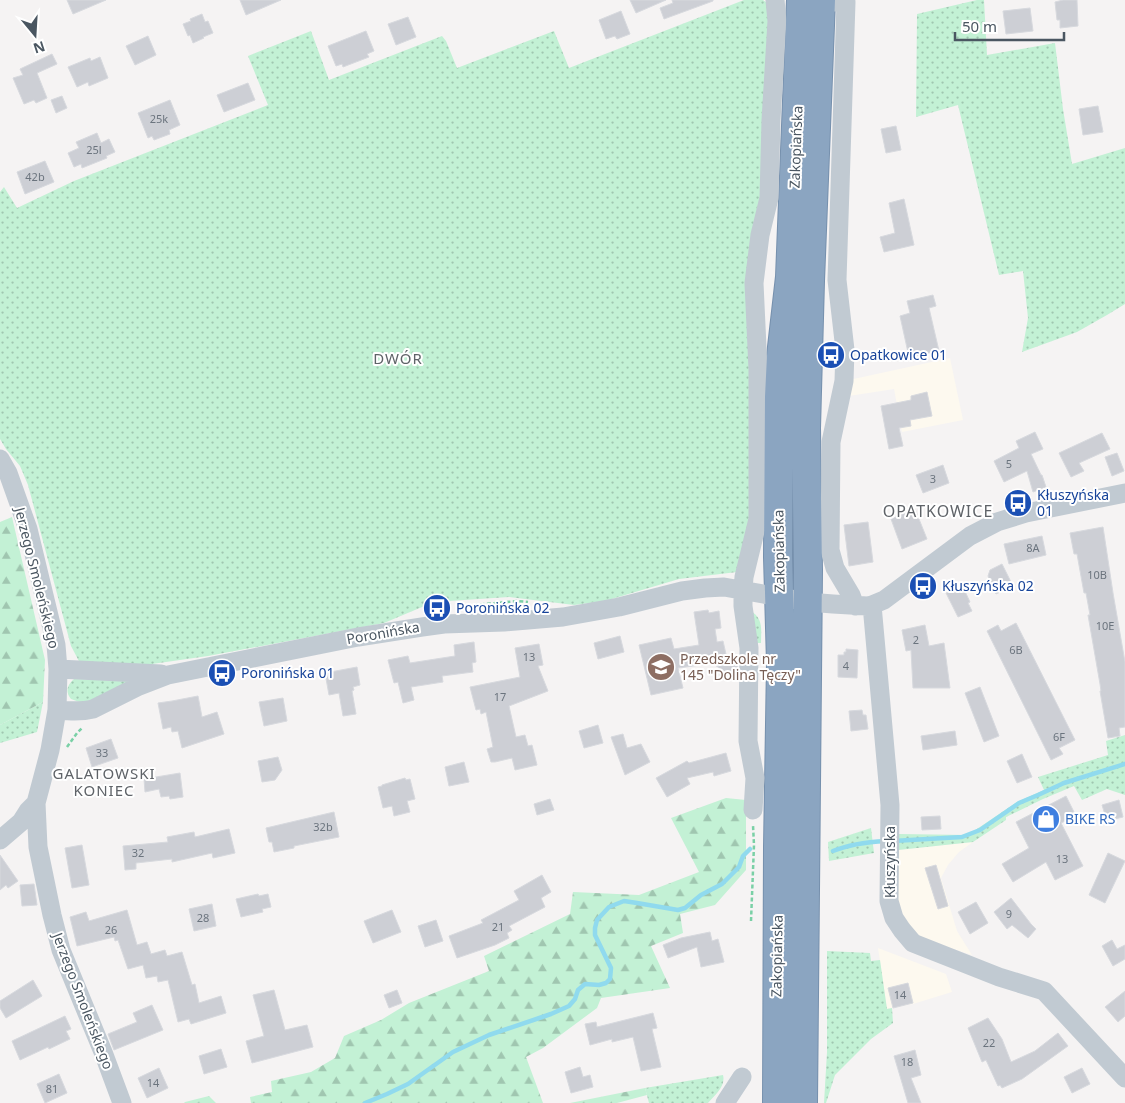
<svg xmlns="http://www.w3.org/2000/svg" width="1125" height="1103" viewBox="0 0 1125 1103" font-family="'Noto Sans',sans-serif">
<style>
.commercial{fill:#fdf9ef}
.grass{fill:url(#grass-dots)}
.forest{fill:url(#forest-firs)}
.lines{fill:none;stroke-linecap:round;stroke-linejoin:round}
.stream{stroke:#90daee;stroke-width:4.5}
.building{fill:#cdcfd5;stroke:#d7d9de}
.highway-casing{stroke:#7690ad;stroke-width:30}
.path{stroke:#7ad0a6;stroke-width:2.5;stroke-dasharray:4 2.5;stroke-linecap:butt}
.minor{stroke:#c1cad2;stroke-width:19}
.highway{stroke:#8ba5c1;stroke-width:28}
.labels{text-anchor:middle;stroke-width:4;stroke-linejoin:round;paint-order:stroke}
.number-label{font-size:11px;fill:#6b747e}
.street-label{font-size:14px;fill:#4a5661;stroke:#fff}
.transit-label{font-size:14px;fill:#164399;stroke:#fff;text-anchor:start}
.education-label{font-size:14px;fill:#785e54;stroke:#fff;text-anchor:start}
.shop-label{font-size:14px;fill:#366cbe;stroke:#fff;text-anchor:start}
.neighbourhood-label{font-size:15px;letter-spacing:1px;fill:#5f6368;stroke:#fff}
.quarter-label{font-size:16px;letter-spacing:1px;fill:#5f6368;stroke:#fff}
</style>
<defs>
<pattern id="grass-dots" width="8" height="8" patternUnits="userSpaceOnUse" patternTransform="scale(1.25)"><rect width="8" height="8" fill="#c3f1d5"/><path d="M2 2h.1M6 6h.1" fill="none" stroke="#a0c6b0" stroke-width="1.8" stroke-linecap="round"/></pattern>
<pattern id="forest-firs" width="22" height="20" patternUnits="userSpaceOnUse" patternTransform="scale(1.25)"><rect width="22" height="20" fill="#c3f1d5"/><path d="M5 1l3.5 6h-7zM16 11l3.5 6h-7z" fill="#a0c6b0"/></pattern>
</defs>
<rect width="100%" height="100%" fill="#f5f3f3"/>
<path class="commercial" d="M950 358 963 420 902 432 894 389 849 396V380Z
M973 842 959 852 948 865 941 878 957 931 972 955 929 941 917 934 906 924 897 901 898 850Z
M878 948 946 974 952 992 913 1004 887 1009Z"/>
<path class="grass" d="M744 0H763L770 5 749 533 737 572 679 579 605 601 574 605 509 597 434 602 384 623 208 656 152 664 81 665 71 646 28 485 20 466 6 449 0 439V192L4 187 17 208 74 181 268 105 248 56 311 31 329 80 442 36 446 41 457 68 554 31 569 68Z
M977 0H984L987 55 1055 43 1063 109 1072 164 1125 148V304L1107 315 1077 332 1022 352 1028 318 1023 271 999 275 958 105 916 117 917 14Z
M749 610C764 618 761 629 761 643H753Z
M74 679 130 681 87 702 82 703 71 699C65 692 67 685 74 679Z
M43 702 37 732 0 743V725Z
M1125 735V795L1107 789 1082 800 1074 786 1043 799 1006 817V820L973 842 898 850 899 834 968 835 1017 802 1044 790 1038 777 1108 755 1106 741Z
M871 828 874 853 829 861 828 842Z
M827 951 870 953 871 961 880 960 887 1009 892 1008 893 1023 871 1039 835 1075 826 1103H824L827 1052Z
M723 1075C726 1086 715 1095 708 1103H649L645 1088Z"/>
<path class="forest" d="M12 517 45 660 43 702 0 725V522Z
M726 798 746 800V870L715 905 680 914 683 933 651 946 670 988 601 998 597 1008 543 1048 526 1057 543 1103H251L250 1097 272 1092 271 1081 311 1072 335 1058 344 1036 381 1020 409 1003 489 971 484 956 570 914 573 892 639 895 699 872 671 818Z
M645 1088 647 1095 617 1103H570Z
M209 1096 216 1103H184L185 1102Z"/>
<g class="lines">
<path class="stream" d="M893 841 962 837 980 830 1019 803 1038 795 1064 783 1125 764
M833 851C850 844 867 842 886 841
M365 1103 387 1094 408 1084 453 1052 489 1035 551 1014 569 1006 575 999 578 990 585 984 599 985 606 983 610 979 611 968 595 935V928L597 920 609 907 624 901 637 903 678 910 685 908 701 895 722 884 739 867 743 856 750 849"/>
</g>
<path class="building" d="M67 0H106L73 14Z
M240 0H281L246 15Z
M630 0H666L636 13Z
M672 0H713V1L664 19 660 8 673 3Z
M1063 0H1077L1078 26 1060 28V20H1057L1055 2Z
M1030 8 1033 31 1006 34 1003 11Z
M621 11 630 34 617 39 615 36 606 39 599 20Z
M202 14 205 22 208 21 213 33 203 37 204 38 193 43 190 35 188 36 183 24 191 21 190 19Z
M408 17 416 37 396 45 388 24Z
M366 31 374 51 367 54 369 57 343 67 342 64 336 66 328 46Z
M148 36 156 55 135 65 126 46Z
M52 54 57 64 37 73 47 98 36 103 34 100 24 104 13 78 23 75 20 69Z
M100 57 108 78 89 86 88 82 77 87 68 67 90 58 91 61Z
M248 83 255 100 224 112 217 95Z
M62 96 67 108 56 113 51 100Z
M170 100 180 125 169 130 170 134 154 140 152 136 148 138 138 113Z
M1098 106 1103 132 1083 135 1079 109Z
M896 126 901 150 886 153 881 129Z
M97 133 101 143 109 139 115 152 106 156 107 158 82 168 81 164 74 167 68 153 79 148 76 142Z
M45 161 54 182 25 194 17 172Z
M904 199 914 245 884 252 880 237 895 233 889 203Z
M933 295 936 306 929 308 939 351 909 357 900 316 910 313 907 301Z
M927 392 932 416 910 420 911 426 899 428 903 446 889 449 881 406 911 400V396Z
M1035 432 1043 449 1031 454 1041 475H1042L1046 487 1033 492 1027 471 1004 482 994 461 1019 448 1016 441Z
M1102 433 1110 449 1079 463 1084 471 1071 477 1059 453Z
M1117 453 1124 471 1112 476 1105 457Z
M943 465 949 483 923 493 916 475Z
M915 509 927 539 902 549 891 519Z
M868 522 873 562 849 566 844 525Z
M1103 527 1113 593 1125 662V727L1119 728 1120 736 1108 738 1100 691H1101L1100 684 1088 615H1090L1086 593H1084L1077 554H1074L1070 533Z
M1042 536 1046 555 1009 564 1004 544Z
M1002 564 1013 586 996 594 988 576 990 570Z
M962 585 970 602 968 603 972 611 958 617 946 593Z
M708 610 709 613 719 611 721 628 715 629 717 642 723 641 728 663 738 661 737 673 720 676 718 666 717 667 716 663 678 668 683 688 651 695 639 645 671 638 674 649 699 645 694 612Z
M1016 623 1075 740 1059 748 1063 754 1051 760 987 631 998 625 1001 631Z
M925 625 929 646 944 643 950 688H913L911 650 906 651 902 630Z
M620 636 624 652 598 659 594 643Z
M474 642 476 662 472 663 473 672 442 676 443 682 411 687 414 700 403 703 398 682 394 683 388 660 408 656 410 663 455 656 454 645Z
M539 644 543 665 538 666 548 691 509 706 516 737 525 735 528 746 532 745 537 765 515 770 512 758 495 762H491L487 749 493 747 486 712 481 714 480 709 476 710 470 687 520 677 515 648Z
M846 649 858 650 857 678 838 677V655H844V652H846Z
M357 667 360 685 353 687 354 690 352 691 356 714 343 716 339 693 329 695 325 673Z
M980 687 999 736 984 742 965 693Z
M198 696 202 717 217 712 224 734 182 748 178 731 172 732 171 727 163 729 158 703 172 701Z
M283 698 287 721 264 726 259 702Z
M862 710 863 715H866L868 729 851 731 849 711Z
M598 725 603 743 584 748 579 731Z
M955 731 957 745 923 750 921 736Z
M623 734 627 748 641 744 650 762 625 775 611 737Z
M111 739 118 758 92 767 86 748Z
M726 753 731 771 714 776 713 772 687 778 690 784 667 797 656 778 687 761 689 763Z
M1022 754 1032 777 1017 783 1007 761Z
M278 757 282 770 275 780 262 782 258 761Z
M464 762 469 782 449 786 445 767Z
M180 773 183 797 170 799 169 796 161 797 159 789 145 792 144 779Z
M405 778 406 780 410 779 415 799 407 801 410 812 394 816 392 806 383 808 378 787 382 786V785Z
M1066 796 1076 816 1061 823 1083 866 1055 880 1046 862 1013 882 1002 864 1029 848 1016 822Z
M550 799 554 810 537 815 534 804Z
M1119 800 1123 817 1107 821 1102 805Z
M334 812 339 837 294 846V848L274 852 272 842H269L266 828Z
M940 816 941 829 922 830 921 817Z
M229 829 235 853 213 858 212 853 172 862V859L136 863V869L125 870 123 846 168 842 167 837 194 832 195 837Z
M82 845 89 885 72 888 65 848Z
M1108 853 1125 861 1105 903 1089 895Z
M0 855 18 881 8 888 6 885 0 890Z
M936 865 948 906 938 909 925 868Z
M542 875 551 892 541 898 545 907 509 926 512 930 507 933 509 938 495 945 457 958 449 936 483 923 481 920 519 900 514 891Z
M34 884 37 905 22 906 20 885Z
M258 894 259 896 268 894 271 907 262 909 263 912 241 917 236 899Z
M1011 898 1031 924 1036 929 1028 938 1012 925 1007 929 994 912Z
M976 902 988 923 970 934 958 912Z
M212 904 216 926 194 931 189 909Z
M127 910 137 945 147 942 151 954 165 950 167 956 182 952 192 985 195 984 199 1003 221 996 226 1013 191 1024 189 1019 178 1022 168 980 158 982 157 976 146 978 143 965 128 969 118 940 115 941 114 937 77 946 70 917 86 912 89 921Z
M392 910 401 932 373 943 364 921Z
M436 920 443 941 425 947 418 926Z
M710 932 712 941 718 939 724 962 701 967 697 947 668 958 663 945 681 938Z
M1112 940 1117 949 1125 945V959L1113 966 1102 946Z
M33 980 42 996 6 1018 0 1008V1001Z
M908 983 913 1003 893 1008 888 988Z
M274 990 285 1030 307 1025 313 1047 252 1063 246 1041 264 1036 253 995Z
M397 990 402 1003 389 1008 384 995Z
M1125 991V1016L1118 1022 1105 1007Z
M152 1005 163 1030 114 1050 108 1034 137 1022 133 1013Z
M653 1013 657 1028 652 1029 661 1067 641 1071 633 1037 612 1042V1039L590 1045 585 1024 596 1022 597 1027Z
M65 1016 71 1029 66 1031 70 1039 49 1049 48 1047 20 1060 12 1041Z
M988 1018 1002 1039 1011 1062 1035 1051 1058 1033 1068 1046 1022 1079 1002 1088 1000 1085 998 1086 986 1060 982 1062 968 1028Z
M221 1049 227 1067 204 1074 199 1056Z
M915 1050 921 1075 911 1078 921 1103H908L894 1056Z
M580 1067 583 1077 590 1075 593 1087 571 1093 565 1072Z
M159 1068 168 1088 147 1098 138 1078Z
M1082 1068 1090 1084 1072 1093 1064 1077Z
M59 1074 67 1093 45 1103 37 1084Z"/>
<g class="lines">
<defs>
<path id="highway" d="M777 1103 778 847 781 663 778 557 779 397 781 356 790 277 801 0
M803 1103 808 570 806 428 810 281 821 0"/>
</defs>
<use href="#highway" class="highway-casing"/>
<path class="path" d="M474 605 518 601 528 602
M67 747 77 733 82 728
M751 921 754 845 753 825"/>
<path class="minor" d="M821 2H846L837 280 845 350 844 381 831 442 830 550 835 568 851 595 855 606
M0 459 8 473 28 529 56 645 58 669 57 710 50 750 36 803 38 847 52 915 61 950 103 1052 122 1103
M872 605 890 805 889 901 894 918 902 930 913 943 999 977 1044 991 1125 1078
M58 669 161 674
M57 710C69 711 81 712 93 709L137 687 168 675 358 637 422 627 444 624 504 622 563 617 619 607 682 591 705 588 724 587 808 602 833 604 867 606 872 605 884 600 970 536 997 522 1026 513 1125 493
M753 810 755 778 748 741 749 648 743 606V591L744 577 758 519V369L754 283 760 235 769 198 771 120 777 21 775 0
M0 840 21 822 28 811 36 803
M725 1103 742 1077"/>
<use href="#highway" class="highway"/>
</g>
<defs>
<symbol id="bus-disc" viewBox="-11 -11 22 22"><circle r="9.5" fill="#1a4fb4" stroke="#fff"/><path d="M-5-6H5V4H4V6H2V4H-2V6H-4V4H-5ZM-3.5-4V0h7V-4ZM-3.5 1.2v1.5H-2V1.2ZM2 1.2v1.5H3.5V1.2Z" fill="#fff"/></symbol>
<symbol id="school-disc" viewBox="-11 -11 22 22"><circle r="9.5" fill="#8d6e63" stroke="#fff"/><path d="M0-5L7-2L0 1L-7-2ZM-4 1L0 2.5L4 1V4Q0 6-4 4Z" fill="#fff"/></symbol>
<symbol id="shop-disc" viewBox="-11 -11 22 22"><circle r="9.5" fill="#3f7fe0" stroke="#fff"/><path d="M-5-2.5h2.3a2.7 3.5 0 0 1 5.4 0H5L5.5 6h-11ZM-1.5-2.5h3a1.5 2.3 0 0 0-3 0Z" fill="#fff"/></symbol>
</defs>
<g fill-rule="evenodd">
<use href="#bus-disc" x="815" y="339" width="32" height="32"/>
<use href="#bus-disc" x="1002" y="487" width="32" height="32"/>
<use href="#bus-disc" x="907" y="570" width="32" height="32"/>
<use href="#bus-disc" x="421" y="592" width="32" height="32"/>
<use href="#school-disc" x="645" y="651" width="32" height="32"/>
<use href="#bus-disc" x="206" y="657" width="32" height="32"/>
<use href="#shop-disc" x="1030" y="803" width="32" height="32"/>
</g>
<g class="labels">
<g class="number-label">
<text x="159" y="123">25k</text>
<text x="94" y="154">25l</text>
<text x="35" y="181">42b</text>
<text x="1009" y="468">5</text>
<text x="933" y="483">3</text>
<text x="1033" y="552">8A</text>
<text x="1097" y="579">10B</text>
<text x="1105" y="630">10E</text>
<text x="916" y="644">2</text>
<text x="1016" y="654">6B</text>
<text x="529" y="661">13</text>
<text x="846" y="670">4</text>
<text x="500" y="701">17</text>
<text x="1059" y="741">6F</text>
<text x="102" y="757">33</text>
<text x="323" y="831">32b</text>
<text x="138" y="857">32</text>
<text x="1062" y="863">13</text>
<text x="1009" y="918">9</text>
<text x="203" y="922">28</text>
<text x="498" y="931">21</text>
<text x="111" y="934">26</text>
<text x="900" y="999">14</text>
<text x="989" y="1047">22</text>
<text x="907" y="1066">18</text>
<text x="153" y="1087">14</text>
<text x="52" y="1093">81</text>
</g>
<g class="street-label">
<text transform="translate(796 147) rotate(-88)" y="5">Zakopiańska</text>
<text transform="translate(779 551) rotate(-91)" y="5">Zakopiańska</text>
<text transform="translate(37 578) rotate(76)" y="5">Jerzego Smoleńskiego</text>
<text transform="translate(383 633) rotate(-10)" y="5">Poronińska</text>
<text transform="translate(890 862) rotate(-90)" y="5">Kłuszyńska</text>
<text transform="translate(777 956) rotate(-89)" y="5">Zakopiańska</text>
<text transform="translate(83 1001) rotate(69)" y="5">Jerzego Smoleńskiego</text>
</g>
<g class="transit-label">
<text x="850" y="360">Opatkowice 01</text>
<text x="1037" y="500">Kłuszyńska<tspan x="1037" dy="16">01</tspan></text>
<text x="942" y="591">Kłuszyńska 02</text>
<text x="456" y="613">Poronińska 02</text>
<text x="241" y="678">Poronińska 01</text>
</g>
<g class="education-label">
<text x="680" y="664">Przedszkole nr<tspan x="680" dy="16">145 "Dolina Tęczy"</tspan></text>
</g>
<g class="shop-label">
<text x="1065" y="824">BIKE RS</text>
</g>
<g class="neighbourhood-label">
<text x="398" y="364">DWÓR</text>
<text x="104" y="779">GALATOWSKI<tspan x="104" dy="17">KONIEC</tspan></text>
</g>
<g class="quarter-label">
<text x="938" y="517">OPATKOWICE</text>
</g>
</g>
<g transform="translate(35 35) rotate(162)" stroke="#ffffff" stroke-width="4" paint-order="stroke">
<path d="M0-4L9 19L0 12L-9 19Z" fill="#4a5661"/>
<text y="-8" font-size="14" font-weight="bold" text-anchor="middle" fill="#4a5661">N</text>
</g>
<path d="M955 32v8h109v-8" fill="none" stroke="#4a5661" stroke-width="2.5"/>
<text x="962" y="32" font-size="15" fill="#4a5661" stroke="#ffffff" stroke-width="4" paint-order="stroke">50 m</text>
</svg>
